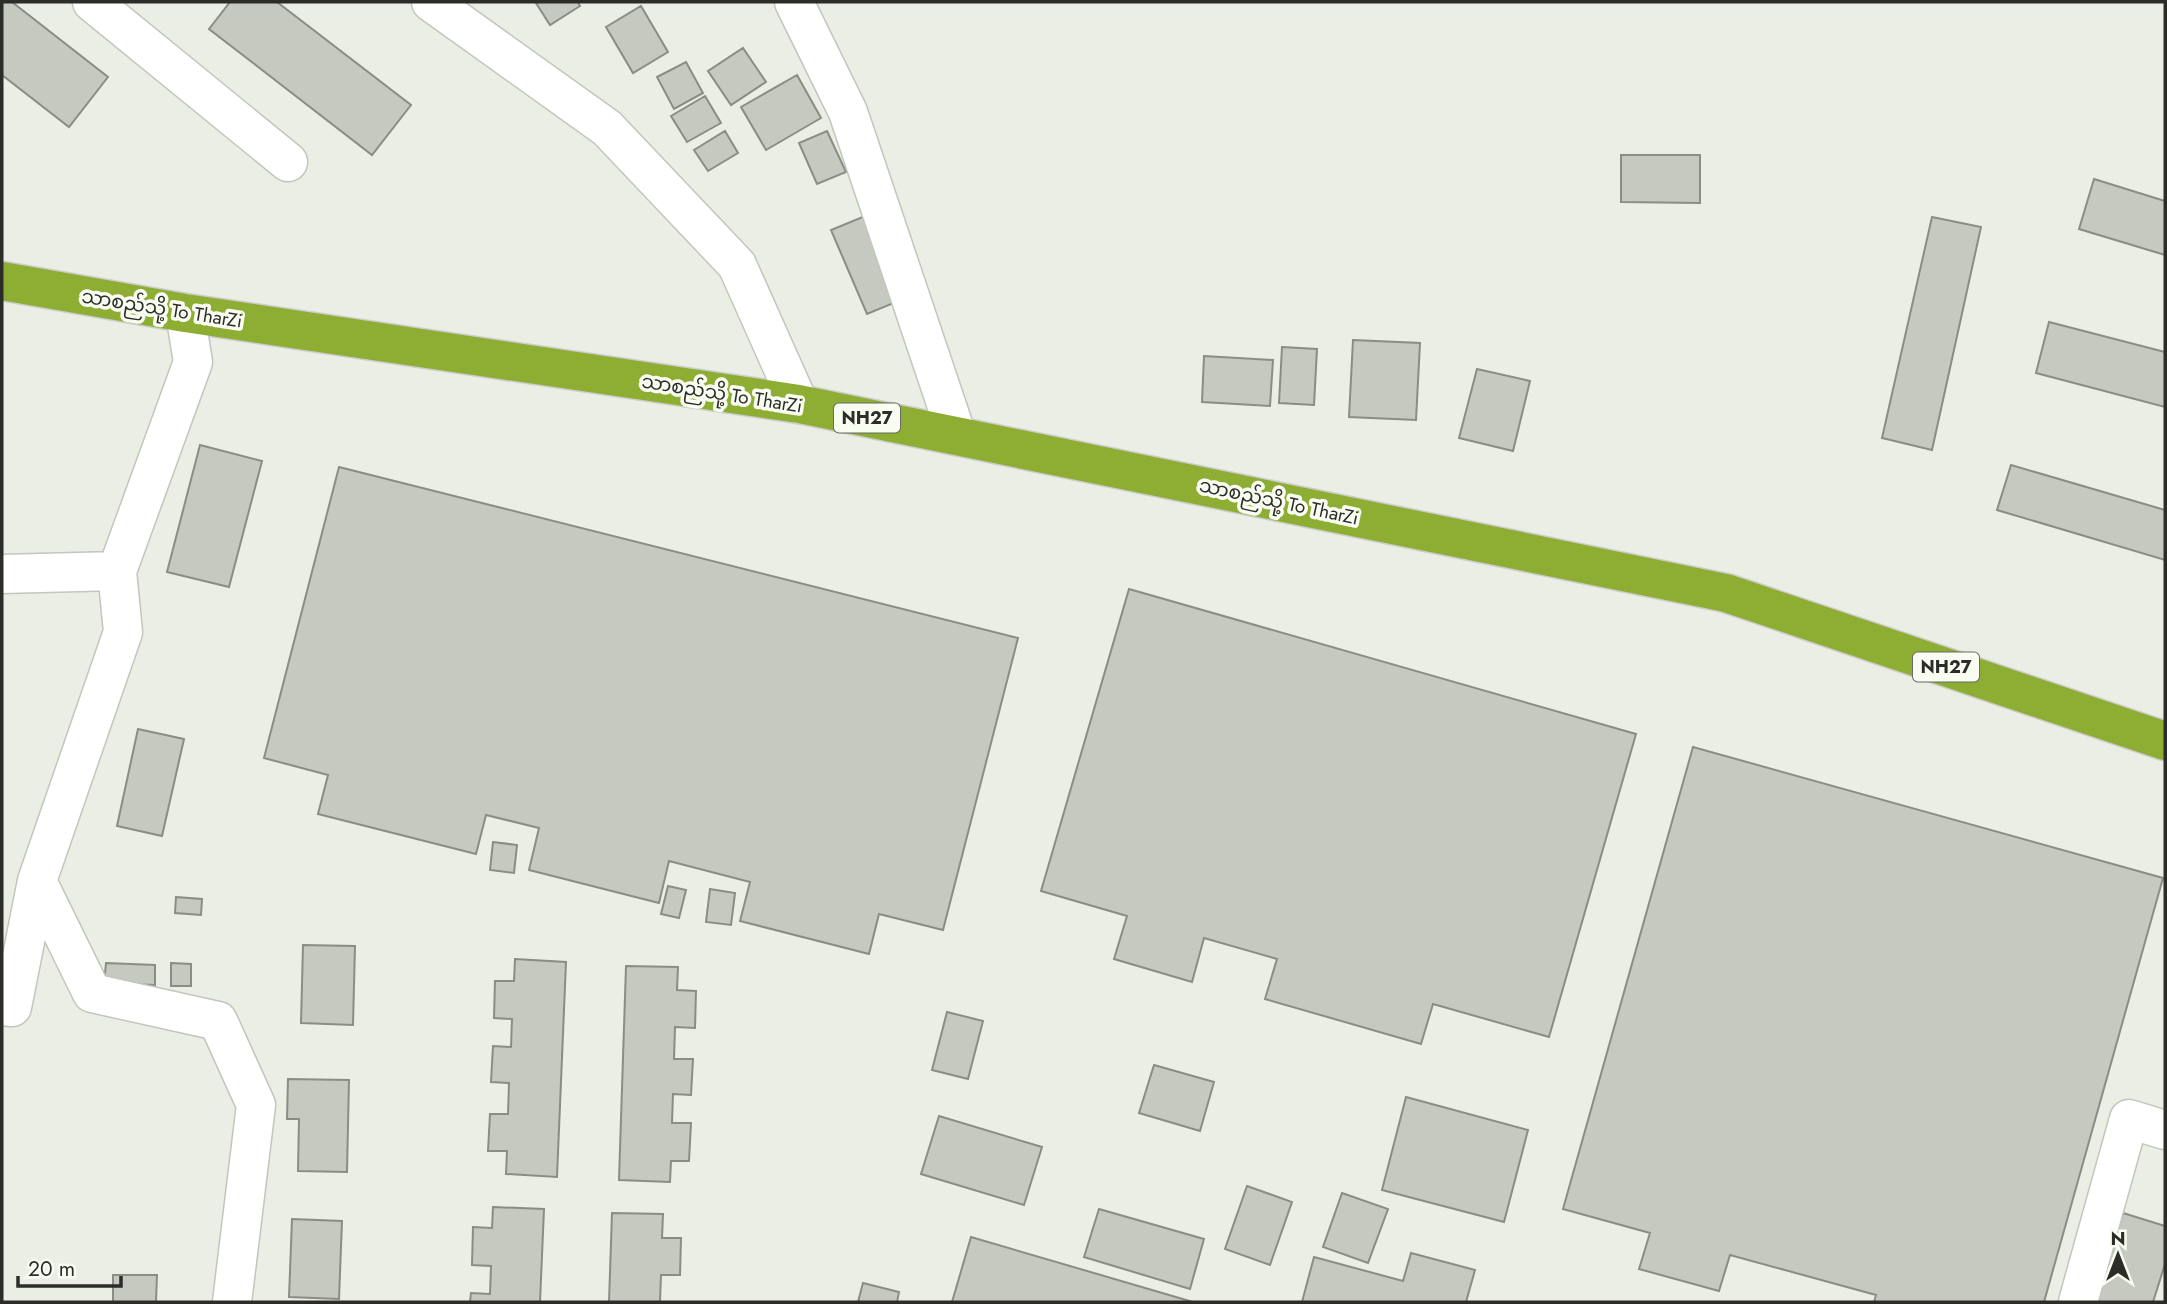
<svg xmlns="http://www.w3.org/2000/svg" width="2167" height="1304" viewBox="0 0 2167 1304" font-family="Jost,'Noto Sans Myanmar',sans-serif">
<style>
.building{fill:#c6c9c0;stroke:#8a8d84;stroke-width:2}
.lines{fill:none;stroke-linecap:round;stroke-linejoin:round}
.minor-casing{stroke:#c2c6bc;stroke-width:41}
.highway-casing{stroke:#cccdcc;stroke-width:41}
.minor{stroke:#fff;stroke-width:38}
.highway{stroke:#8dae32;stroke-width:38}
.labels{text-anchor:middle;stroke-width:7;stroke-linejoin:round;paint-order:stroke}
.shield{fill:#f8fcf1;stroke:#696b65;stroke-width:2}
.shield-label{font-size:18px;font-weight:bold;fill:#2c2d29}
.street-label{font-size:19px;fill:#2c2d29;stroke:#f8fcf1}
</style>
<rect width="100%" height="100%" fill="#eaeee4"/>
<path class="building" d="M2 2H12L108 77 69 127 2 75Z
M230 2H277L411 105 372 155 209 29Z
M539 2H578L580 6 550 25 536 3Z
M641 6 668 52 633 73 606 27Z
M743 48 766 82 731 105 708 71Z
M686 62 703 93 674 109 657 77Z
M797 75 821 118 766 150 741 107Z
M705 96 721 123 687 142 671 116Z
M725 131 738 153 708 171 694 150Z
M827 131 846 172 817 184 799 143Z
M1621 155H1700V203L1621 202Z
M2094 179 2165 201V255L2079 229Z
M865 216 901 300 867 314 831 230Z
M1932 217 1981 227 1932 450 1882 438Z
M2049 322 2165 352V407L2036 373Z
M1353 340 1420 343 1416 420 1349 417Z
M1282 347 1317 349 1314 405 1279 403Z
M1204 356 1273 360 1270 406 1202 402Z
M1477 369 1530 381 1513 451 1459 438Z
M200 445 262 461 229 587 167 572Z
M2011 465 2165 510V560L1997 510Z
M339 467 1018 638 943 930 879 914 869 954 740 921 750 882 669 861 659 903 529 870 539 828 486 815 476 854 318 814 328 775 264 758Z
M1129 589 1636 734 1549 1037 1433 1004 1421 1044 1265 999 1277 959 1204 938 1192 982 1114 959 1127 916 1041 891Z
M138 729 184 739 162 836 117 826Z
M1693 747 2163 878 2044 1302H1874L1876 1295 1730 1255 1719 1291 1639 1269 1650 1233 1563 1209Z
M493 842 517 845 514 873 490 870Z
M668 886 686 890 679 918 661 914Z
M710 889 735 893 731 925 706 922Z
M176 897 202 899 201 915 175 913Z
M303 945 355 946 353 1025 301 1023Z
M515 959 566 962 557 1177 506 1174 507 1151H488L490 1114H508L509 1083 491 1082 493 1046 511 1047 512 1019 494 1018 495 981H514Z
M106 963 155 965V985L104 983Z
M171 963 191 964V986H171Z
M626 966 678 967 677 990 696 991 695 1028 675 1027 674 1059H693L691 1095 673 1094 672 1123H691L689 1161H671L670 1182 619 1180Z
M947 1012 983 1021 968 1079 932 1070Z
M1154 1065 1214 1082 1200 1131 1139 1113Z
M288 1079 349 1080 347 1172 298 1171 299 1119H287Z
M1406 1097 1528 1130 1504 1222 1382 1190Z
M939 1116 1042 1147 1024 1205 921 1174Z
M1247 1186 1292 1202 1270 1265 1225 1249Z
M1342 1193 1388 1209 1368 1263 1323 1247Z
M493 1207 544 1209 540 1302H470L471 1293 490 1294 491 1266 472 1265 473 1227 492 1228Z
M1099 1209 1204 1239 1190 1289 1084 1257Z
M612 1213 663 1214 662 1238H681L680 1275H661L660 1302H609Z
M2123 1213 2165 1226V1264L2153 1302H2096Z
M292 1219 342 1221 339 1299 289 1297Z
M971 1237 1193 1302H952Z
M1411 1253 1475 1270 1466 1302H1302L1314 1257 1403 1281Z
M113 1275H157L156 1302H113Z
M863 1283 899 1292 897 1302H858Z"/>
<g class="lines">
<defs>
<path id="minor" d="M92 2 288 162
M431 2 607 128 737 265 799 404
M794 2 848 112 957 436
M117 571 123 632 37 881 92 993 218 1021 256 1105 232 1302
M2 574 117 571 193 362 185 313
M2 1006 12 1007 37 881
M2078 1302 2129 1119 2165 1130"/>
<path id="highway" d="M2 281 185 313 799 404 1726 593 2165 741"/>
</defs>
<use href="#minor" class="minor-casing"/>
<use href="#highway" class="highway-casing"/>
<use href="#minor" class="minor"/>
<use href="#highway" class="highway"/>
</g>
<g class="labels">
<g class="shield">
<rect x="834" y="403.5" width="66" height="29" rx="5"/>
<rect x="1913" y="652.5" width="66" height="29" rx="5"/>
</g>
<g class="shield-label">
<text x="867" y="424">NH27</text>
<text x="1946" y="673">NH27</text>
</g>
<g class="street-label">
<text transform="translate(162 308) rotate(9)" y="7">သာစည်သို့ To TharZi</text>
<text transform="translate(722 393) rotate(9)" y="7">သာစည်သို့ To TharZi</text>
<text transform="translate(1279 501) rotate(12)" y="7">သာစည်သို့ To TharZi</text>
</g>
</g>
<rect width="2167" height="1304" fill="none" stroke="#2c2d29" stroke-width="7"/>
<g transform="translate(2118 1255)" stroke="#f8fcf1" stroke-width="5" paint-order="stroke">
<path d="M0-5L12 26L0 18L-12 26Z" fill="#2c2d29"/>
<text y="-10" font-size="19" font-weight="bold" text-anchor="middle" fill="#2c2d29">N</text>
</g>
<path d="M18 1276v10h103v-10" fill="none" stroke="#2c2d29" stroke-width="3.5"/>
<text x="28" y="1276" font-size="21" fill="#2c2d29" stroke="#f8fcf1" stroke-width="5" paint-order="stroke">20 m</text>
</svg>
